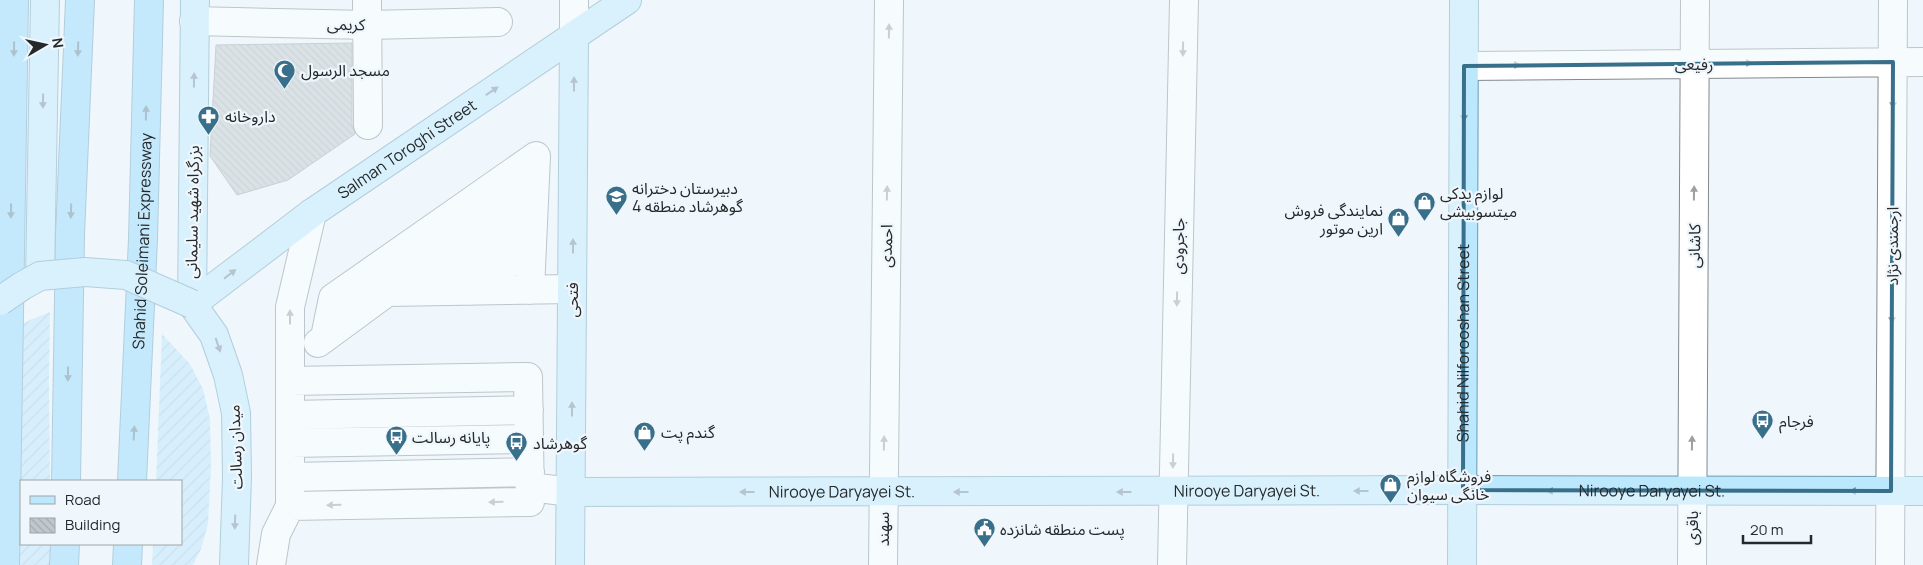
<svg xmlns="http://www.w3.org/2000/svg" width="1923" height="565" viewBox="0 0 1923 565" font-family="Manrope,'Noto Sans Arabic',sans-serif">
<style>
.garden{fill:url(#garden-furrows)}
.building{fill:url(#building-back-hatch);stroke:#99a1a6}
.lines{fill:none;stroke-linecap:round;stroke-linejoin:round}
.minor-casing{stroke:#81898e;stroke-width:30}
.major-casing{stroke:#6b9bb4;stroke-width:30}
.highway-casing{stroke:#6b9bb4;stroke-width:30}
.minor{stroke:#fff;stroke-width:28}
.major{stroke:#bce8fe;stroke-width:28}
.highway{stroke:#90d8fe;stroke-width:28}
.major-bridge-casing{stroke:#6b9bb4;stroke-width:30;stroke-linecap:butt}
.major-bridge{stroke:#bce8fe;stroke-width:28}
.oneway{fill:#9d9fa0}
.oneway2{fill:#5b8094}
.oneway3{fill:#718894}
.marked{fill:none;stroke:#386f8a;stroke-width:4;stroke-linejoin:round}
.labels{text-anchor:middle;stroke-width:4.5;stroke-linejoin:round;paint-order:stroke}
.street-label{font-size:16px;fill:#26292b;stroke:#eff7fc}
.poi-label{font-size:16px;fill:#26292b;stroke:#eff7fc;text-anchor:start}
</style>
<defs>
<pattern id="garden-furrows" width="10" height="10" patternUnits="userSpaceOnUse" patternTransform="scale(1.25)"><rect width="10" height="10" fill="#bbe5fc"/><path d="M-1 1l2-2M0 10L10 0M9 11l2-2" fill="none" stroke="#a1c4d8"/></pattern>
<pattern id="building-back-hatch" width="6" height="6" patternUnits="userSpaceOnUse" patternTransform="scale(1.25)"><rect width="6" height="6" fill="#c0c8cd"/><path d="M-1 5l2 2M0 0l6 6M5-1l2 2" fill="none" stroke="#a5acb0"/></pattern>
</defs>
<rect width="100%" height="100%" fill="#eff7fc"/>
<path class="garden" d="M50 312 49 385 50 481H21V544H51V565H20L16 522 10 331 30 320Z
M162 334 190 364 203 389 210 419 211 467 208 524 201 549 193 565H152L153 544H181V481H156Z"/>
<path class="building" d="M352 43V125L355 134 288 180 237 195 210 156 216 45Z"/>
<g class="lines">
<defs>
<path id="minor" d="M367 0 368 125
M194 21 368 25 498 22
M574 36V0
M1464 66 1923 62
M429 291 533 219
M470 291 532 247
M387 292 572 289
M325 337 333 298 536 156 530 290
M318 343 534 184
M290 415 529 410
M290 443 529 439
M290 477 530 472
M530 487 571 492
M290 506 530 502 528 377 290 381
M271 565 276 534 290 506V307L312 213
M883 565 889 0
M1172 565 1184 0
M1692 565 1695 0
M1890 565 1893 0"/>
<g id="major">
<path d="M40 276 45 0"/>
<path id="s1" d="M192 304 312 213 627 0"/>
<path d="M192 304 195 0"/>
<path d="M192 304 214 335 228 375 236 413 237 477 234 565"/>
<path id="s2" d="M571 492 1463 490 1923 491"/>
<path d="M570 565 574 36"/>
<path id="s3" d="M1462 565 1464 0"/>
</g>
<g id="highway">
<path d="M66 481 70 235 80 0"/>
<path id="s4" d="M132 481 143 239 149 0"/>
<path d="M5 565 14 0"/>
<path d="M64 565 65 544"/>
<path d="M127 565 128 544"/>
</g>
</defs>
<use href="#minor" class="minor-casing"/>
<use href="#major" class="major-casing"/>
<use href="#highway" class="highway-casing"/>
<use href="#minor" class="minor"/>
<use href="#major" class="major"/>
<use href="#highway" class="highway"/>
<defs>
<path id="major-bridge" d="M0 301 22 286 40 276 85 272 126 275 192 304"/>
</defs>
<use href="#major-bridge" class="major-bridge-casing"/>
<use href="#major-bridge" class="major-bridge"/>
</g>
<defs><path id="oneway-solid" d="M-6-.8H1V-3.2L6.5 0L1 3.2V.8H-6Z" transform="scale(1.25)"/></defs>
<g class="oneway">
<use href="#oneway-solid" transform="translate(889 31) rotate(-89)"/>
<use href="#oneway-solid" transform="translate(1183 49) rotate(91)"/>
<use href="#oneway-solid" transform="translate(1745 63)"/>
<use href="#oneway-solid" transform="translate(1513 65)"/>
<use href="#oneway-solid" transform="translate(1893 101) rotate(90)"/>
<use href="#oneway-solid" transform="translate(887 193) rotate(-89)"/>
<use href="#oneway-solid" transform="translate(1694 193) rotate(-89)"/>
<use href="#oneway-solid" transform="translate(1177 299) rotate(91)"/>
<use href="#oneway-solid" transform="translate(1892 316) rotate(90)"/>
<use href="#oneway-solid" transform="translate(290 317) rotate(-90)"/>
<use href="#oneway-solid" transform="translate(884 443) rotate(-89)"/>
<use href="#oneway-solid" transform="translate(1692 443) rotate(-89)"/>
<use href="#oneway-solid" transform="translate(1173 461) rotate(91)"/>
<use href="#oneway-solid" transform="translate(496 502) rotate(179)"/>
<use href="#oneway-solid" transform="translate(334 505) rotate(179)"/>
</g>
<g class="oneway2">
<use href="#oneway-solid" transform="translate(14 49) rotate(91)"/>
<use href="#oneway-solid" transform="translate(78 49) rotate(92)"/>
<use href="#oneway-solid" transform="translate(146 113) rotate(-89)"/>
<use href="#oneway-solid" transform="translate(11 211) rotate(91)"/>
<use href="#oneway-solid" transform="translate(71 211) rotate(92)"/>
<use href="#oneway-solid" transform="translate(68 374) rotate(91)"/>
<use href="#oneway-solid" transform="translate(134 433) rotate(-87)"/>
</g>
<g class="oneway3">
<use href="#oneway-solid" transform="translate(194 80) rotate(-89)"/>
<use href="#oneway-solid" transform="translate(574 84) rotate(-90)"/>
<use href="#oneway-solid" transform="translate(492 91) rotate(-34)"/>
<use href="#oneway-solid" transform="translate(43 101) rotate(91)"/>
<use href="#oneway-solid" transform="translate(1464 114) rotate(90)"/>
<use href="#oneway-solid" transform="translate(573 246) rotate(-90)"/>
<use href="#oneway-solid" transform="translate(230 274) rotate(-38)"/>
<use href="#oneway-solid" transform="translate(218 345) rotate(71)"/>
<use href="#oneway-solid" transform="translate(572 409) rotate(-90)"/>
<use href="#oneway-solid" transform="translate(1361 491) rotate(180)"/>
<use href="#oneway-solid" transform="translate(1554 491) rotate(-180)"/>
<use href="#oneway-solid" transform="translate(1857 491) rotate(180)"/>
<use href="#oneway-solid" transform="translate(747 492) rotate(180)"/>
<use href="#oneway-solid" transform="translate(961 492) rotate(180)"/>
<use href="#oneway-solid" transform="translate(1124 492) rotate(180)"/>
<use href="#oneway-solid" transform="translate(235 522) rotate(92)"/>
</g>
<path d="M0 0H1923V565H0ZM1893 62 1891 491 1463 490 1464 66Z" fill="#eff7fc" fill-opacity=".55" fill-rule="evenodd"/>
<path class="marked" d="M1893 62 1891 491 1463 490 1464 66Z"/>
<defs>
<symbol id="mosque-pin" viewBox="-11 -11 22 30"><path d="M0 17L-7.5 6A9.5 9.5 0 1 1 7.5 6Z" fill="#386f8a" stroke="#eff7fc"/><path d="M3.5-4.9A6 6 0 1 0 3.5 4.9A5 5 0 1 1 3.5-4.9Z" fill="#fff"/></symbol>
<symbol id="pharmacy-pin" viewBox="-11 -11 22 30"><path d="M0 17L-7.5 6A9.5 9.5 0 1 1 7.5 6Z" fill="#386f8a" stroke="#eff7fc"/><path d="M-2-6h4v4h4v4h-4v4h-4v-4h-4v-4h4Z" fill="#fff"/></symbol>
<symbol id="school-pin" viewBox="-11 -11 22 30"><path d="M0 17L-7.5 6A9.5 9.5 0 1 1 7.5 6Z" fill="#386f8a" stroke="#eff7fc"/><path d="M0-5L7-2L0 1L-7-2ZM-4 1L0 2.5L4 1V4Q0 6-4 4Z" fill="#fff"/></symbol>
<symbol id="shop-pin" viewBox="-11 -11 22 30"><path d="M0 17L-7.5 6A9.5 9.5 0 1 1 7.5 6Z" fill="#386f8a" stroke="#eff7fc"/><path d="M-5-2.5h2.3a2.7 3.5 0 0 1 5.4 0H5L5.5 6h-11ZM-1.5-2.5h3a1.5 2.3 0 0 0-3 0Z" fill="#fff"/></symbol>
<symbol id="bus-pin" viewBox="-11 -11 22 30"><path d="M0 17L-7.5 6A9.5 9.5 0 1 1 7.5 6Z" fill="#386f8a" stroke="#eff7fc"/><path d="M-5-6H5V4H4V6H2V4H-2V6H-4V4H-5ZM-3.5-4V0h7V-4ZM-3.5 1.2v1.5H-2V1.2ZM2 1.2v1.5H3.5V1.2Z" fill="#fff"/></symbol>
<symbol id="civic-pin" viewBox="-11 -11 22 30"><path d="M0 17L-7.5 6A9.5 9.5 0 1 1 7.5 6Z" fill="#386f8a" stroke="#eff7fc"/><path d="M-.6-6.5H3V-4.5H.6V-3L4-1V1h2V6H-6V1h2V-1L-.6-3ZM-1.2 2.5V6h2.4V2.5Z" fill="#fff"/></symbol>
</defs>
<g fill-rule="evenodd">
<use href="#mosque-pin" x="272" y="58" width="25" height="34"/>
<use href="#pharmacy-pin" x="196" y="104" width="25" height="34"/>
<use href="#school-pin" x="604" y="184" width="25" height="34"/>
<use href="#shop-pin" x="1412" y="190" width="25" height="34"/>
<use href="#shop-pin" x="1386" y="206" width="25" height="34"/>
<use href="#bus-pin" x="1750" y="408" width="25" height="34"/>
<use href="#shop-pin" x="632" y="420" width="25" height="34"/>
<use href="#bus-pin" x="384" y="424" width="25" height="34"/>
<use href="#bus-pin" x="504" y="430" width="25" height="34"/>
<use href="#shop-pin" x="1378" y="472" width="25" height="34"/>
<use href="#civic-pin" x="972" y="516" width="25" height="34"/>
</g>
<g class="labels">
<g class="street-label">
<text transform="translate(346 24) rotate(1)" y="6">کریمی</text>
<text x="1694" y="70">رفیعی</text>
<text dy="6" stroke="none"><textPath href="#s1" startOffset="265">Salman Toroghi Street</textPath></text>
<text transform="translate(192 212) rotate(-89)" y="6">بزرگراه شهید سلیمانی</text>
<text dy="6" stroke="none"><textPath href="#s4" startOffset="240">Shahid Soleimani Expressway</textPath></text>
<text transform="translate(886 246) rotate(-89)" y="6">احمدی</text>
<text transform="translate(1178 246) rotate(-89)" y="6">جاجرودی</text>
<text transform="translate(1694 246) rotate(-89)" y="6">کاشانی</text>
<text transform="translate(1892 246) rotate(-90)" y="6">ارجمندی نژاد</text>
<text transform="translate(572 300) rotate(-90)" y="6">فتحی</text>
<text dy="6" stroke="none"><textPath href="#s3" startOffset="222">Shahid Nilforooshan Street</textPath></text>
<text transform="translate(235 447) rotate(-92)" y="6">میدان رسالت</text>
<text dy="6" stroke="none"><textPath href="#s2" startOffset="676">Nirooye Daryayei St.</textPath></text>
<text dy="6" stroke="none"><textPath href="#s2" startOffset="1081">Nirooye Daryayei St.</textPath></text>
<text dy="6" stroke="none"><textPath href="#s2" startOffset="271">Nirooye Daryayei St.</textPath></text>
<text transform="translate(1692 528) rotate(-90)" y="6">باقری</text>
<text transform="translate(883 529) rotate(-90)" y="6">سهند</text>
</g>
<g class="poi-label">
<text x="301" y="76">مسجد الرسول</text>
<text x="225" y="122">داروخانه</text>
<text x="632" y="194">دبیرستان دخترانه<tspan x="632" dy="18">گوهرشاد منطقه 4</tspan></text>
<text x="1440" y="199">لوازم یدکی<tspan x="1440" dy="18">میتسوبیشی</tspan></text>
<text x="1383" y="216" text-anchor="end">نمایندگی فروش<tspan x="1383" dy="18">ارین موتور</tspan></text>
<text x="1779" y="427">فرجام</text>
<text x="661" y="438">گندم پت</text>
<text x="412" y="443">پایانه رسالت</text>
<text x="533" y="449">گوهرشاد</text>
<text x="1407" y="482">فروشگاه لوازم<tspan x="1407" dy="18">خانگی سیوان</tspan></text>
<text x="1000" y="535">پست منطقه شانزده</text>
</g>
</g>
<rect x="20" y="480" width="162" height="65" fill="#eff7fc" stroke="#9fa5a8"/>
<rect x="30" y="496" width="25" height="8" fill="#bce8fe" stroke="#9fa5a8"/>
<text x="65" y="505" font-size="15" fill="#26292b">Road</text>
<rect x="30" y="518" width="25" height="15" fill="url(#building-back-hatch)" stroke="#9fa5a8"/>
<text x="65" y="530" font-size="15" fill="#26292b">Building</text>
<g transform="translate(45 45) rotate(81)" stroke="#eff7fc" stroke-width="4" paint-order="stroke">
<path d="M0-4L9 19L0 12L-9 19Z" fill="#26292b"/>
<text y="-8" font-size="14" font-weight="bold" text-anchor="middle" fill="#26292b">N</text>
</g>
<path d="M1743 535v8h68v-8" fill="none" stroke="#26292b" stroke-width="2.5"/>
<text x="1750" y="535" font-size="15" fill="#26292b" stroke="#eff7fc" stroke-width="4" paint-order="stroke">20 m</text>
</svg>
